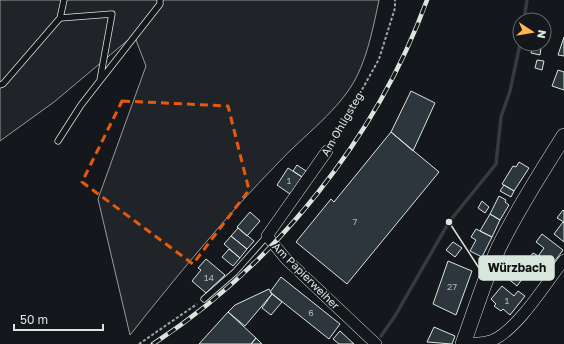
<svg xmlns="http://www.w3.org/2000/svg" width="564" height="344" viewBox="0 0 564 344" font-family="'Golos Text',sans-serif">
<style>
.green{fill:#202428;stroke:#939e99}
.lines{fill:none;stroke-linecap:round;stroke-linejoin:round}
.stream{stroke:#363b3e;stroke-width:3.5}
.building{fill:#2c363c;stroke:#d8e6dc}
.service-casing{stroke:#d8e6dc;stroke-width:7}
.minor-casing{stroke:#d8e6dc;stroke-width:12}
.secondary-casing{stroke:#d8e6dc;stroke-width:16}
.path{stroke:#9da8a2;stroke-width:2;stroke-dasharray:3 2;stroke-linecap:butt}
.service{stroke:#14181c;stroke-width:5.5}
.minor{stroke:#14181c;stroke-width:11}
.secondary{stroke:#14181c;stroke-width:15}
.rail-casing{stroke:#d8e6dc;stroke-width:4.5}
.rail{stroke:#14181c;stroke-width:3;stroke-dasharray:9;stroke-linecap:butt}
.marked{fill:none;stroke:#e8590c;stroke-width:3;stroke-dasharray:8 5;stroke-linejoin:round}
.labels{text-anchor:middle;stroke-width:3;stroke-linejoin:round;paint-order:stroke}
.number-label{font-size:9px;fill:#adbab4}
.street-label{font-size:11px;fill:#d8e6dc;stroke:#14181c}
.leader{fill:none;stroke:#d8e6dc;stroke-width:1.5}
.callout-dot{fill:#d8e6dc;stroke:#14181c;stroke-width:1.5}
.callout{fill:#d8e6dc;stroke:#d8e6dc;stroke-width:1.5}
.callout-label{font-size:12px;text-anchor:middle;font-weight:bold;fill:#111}
</style>
<rect width="100%" height="100%" fill="#14181c"/>
<path class="green" d="M0 0H379C374 24 368 54 357 76 341 109 303 136 278 163 225 217 177 276 130 335L98 199 146 66 134 35 54 102 0 141Z"/>
<g class="lines">
<path class="stream" d="M524 20 527 0
M381 336 395 316 449 222 496 164 501 117 510 91 520 44"/>
</g>
<path class="building" d="M564 37V56L558 55Z
M533 46 541 48 540 55 531 53Z
M537 60 544 61 542 70 535 68Z
M558 70 564 72V90L552 86Z
M411 91 435 103 413 151 391 132Z
M391 132 439 172 347 284 296 242 331 199 334 202Z
M519 162 529 168 514 191 502 184 513 166 516 167Z
M297 165 306 171 302 177 293 171Z
M288 168 302 177 290 194 277 185Z
M504 185 514 191 511 197 500 191Z
M499 196 506 200 505 202 509 205 500 220 490 214Z
M482 201 489 207 485 213 478 208Z
M563 210 564 211V222L557 218Z
M250 212 260 221 247 236 237 227Z
M490 214 500 220 492 237 480 231Z
M563 222H564V242L554 234Z
M238 228 254 241 247 249 231 236Z
M476 229 492 237 482 257 470 251 476 240 471 237Z
M542 234 563 250 552 265 539 255 544 248 536 242Z
M231 236 247 249 240 258 224 244Z
M453 242 462 248 455 257 446 250Z
M229 249 240 258 233 266 222 257Z
M533 253 546 260 538 270 527 261Z
M206 259 225 275 206 293 192 281 201 270 198 268Z
M448 261 472 271 456 315 433 304Z
M513 270 523 278 517 286 506 277Z
M281 277 340 324 329 339 270 292Z
M502 286 514 296 518 291 525 296 510 315 503 309 501 311 494 306 496 304 491 299Z
M269 289 272 294 245 326 228 312 235 305Z
M272 294 282 302 271 315 262 308Z
M228 312 256 338 251 344H199Z
M434 327 455 336 452 344 427 342Z
M340 331 354 344H339L333 339Z
M256 338 262 344H251Z"/>
<g class="lines">
<defs>
<path id="service" d="M60 18 112 14 100 80
M0 85 3 84 60 18 64 0
M58 141 81 105 160 4V0
M204 299 235 272 267 236"/>
<path id="minor" d="M327 151 267 236 286 259 376 344
M463 344C473 343 484 344 493 340 518 329 547 282 564 260"/>
<path id="secondary" d="M463 344C475 311 485 278 499 247 518 208 541 173 564 136"/>
</defs>
<use href="#service" class="service-casing"/>
<use href="#minor" class="minor-casing"/>
<use href="#secondary" class="secondary-casing"/>
<path class="path" d="M333 142 379 59 395 8V0
M139 344 197 304"/>
<use href="#service" class="service"/>
<use href="#minor" class="minor"/>
<use href="#secondary" class="secondary"/>
<defs>
<path id="rail" d="M153 344C275 265 377 137 427 0"/>
</defs>
<use href="#rail" class="rail-casing"/>
<use href="#rail" class="rail"/>
</g>
<path class="marked" d="M122 101 228 106 249 190 193 264 82 182Z"/>
<g class="labels">
<g class="number-label">
<text x="289" y="184">1</text>
<text x="355" y="225">7</text>
<text x="209" y="281">14</text>
<text x="452" y="290">27</text>
<text x="507" y="304">1</text>
<text x="311" y="316">6</text>
</g>
<g class="street-label">
<text transform="translate(342 124) rotate(-60)" y="4">Am Ohligsteg</text>
<text transform="translate(306 276) rotate(45)" y="4">Am Papierweiher</text>
</g>
</g>
<path class="leader" d="M449 222L479 268"/>
<circle class="callout-dot" cx="449" cy="222" r="4"/>
<rect class="callout" x="479" y="256" width="75" height="24" rx="4"/>
<g class="callout-label">
<text x="517" y="272">Würzbach</text>
</g>
<g transform="translate(532 32) rotate(102)"><circle r="19" fill="#14181c" stroke="#626a69"/>
<path d="M0-3L7 15L0 10L-7 15Z" fill="#ffb74d"/>
<text y="-6" font-size="11" font-weight="bold" text-anchor="middle" fill="#d8e6dc">N</text>
</g>
<path d="M14 324v6h89v-6" fill="none" stroke="#d8e6dc" stroke-width="2"/>
<text x="20" y="324" font-size="12" fill="#d8e6dc" stroke="#14181c" stroke-width="3" paint-order="stroke">50 m</text>
</svg>
